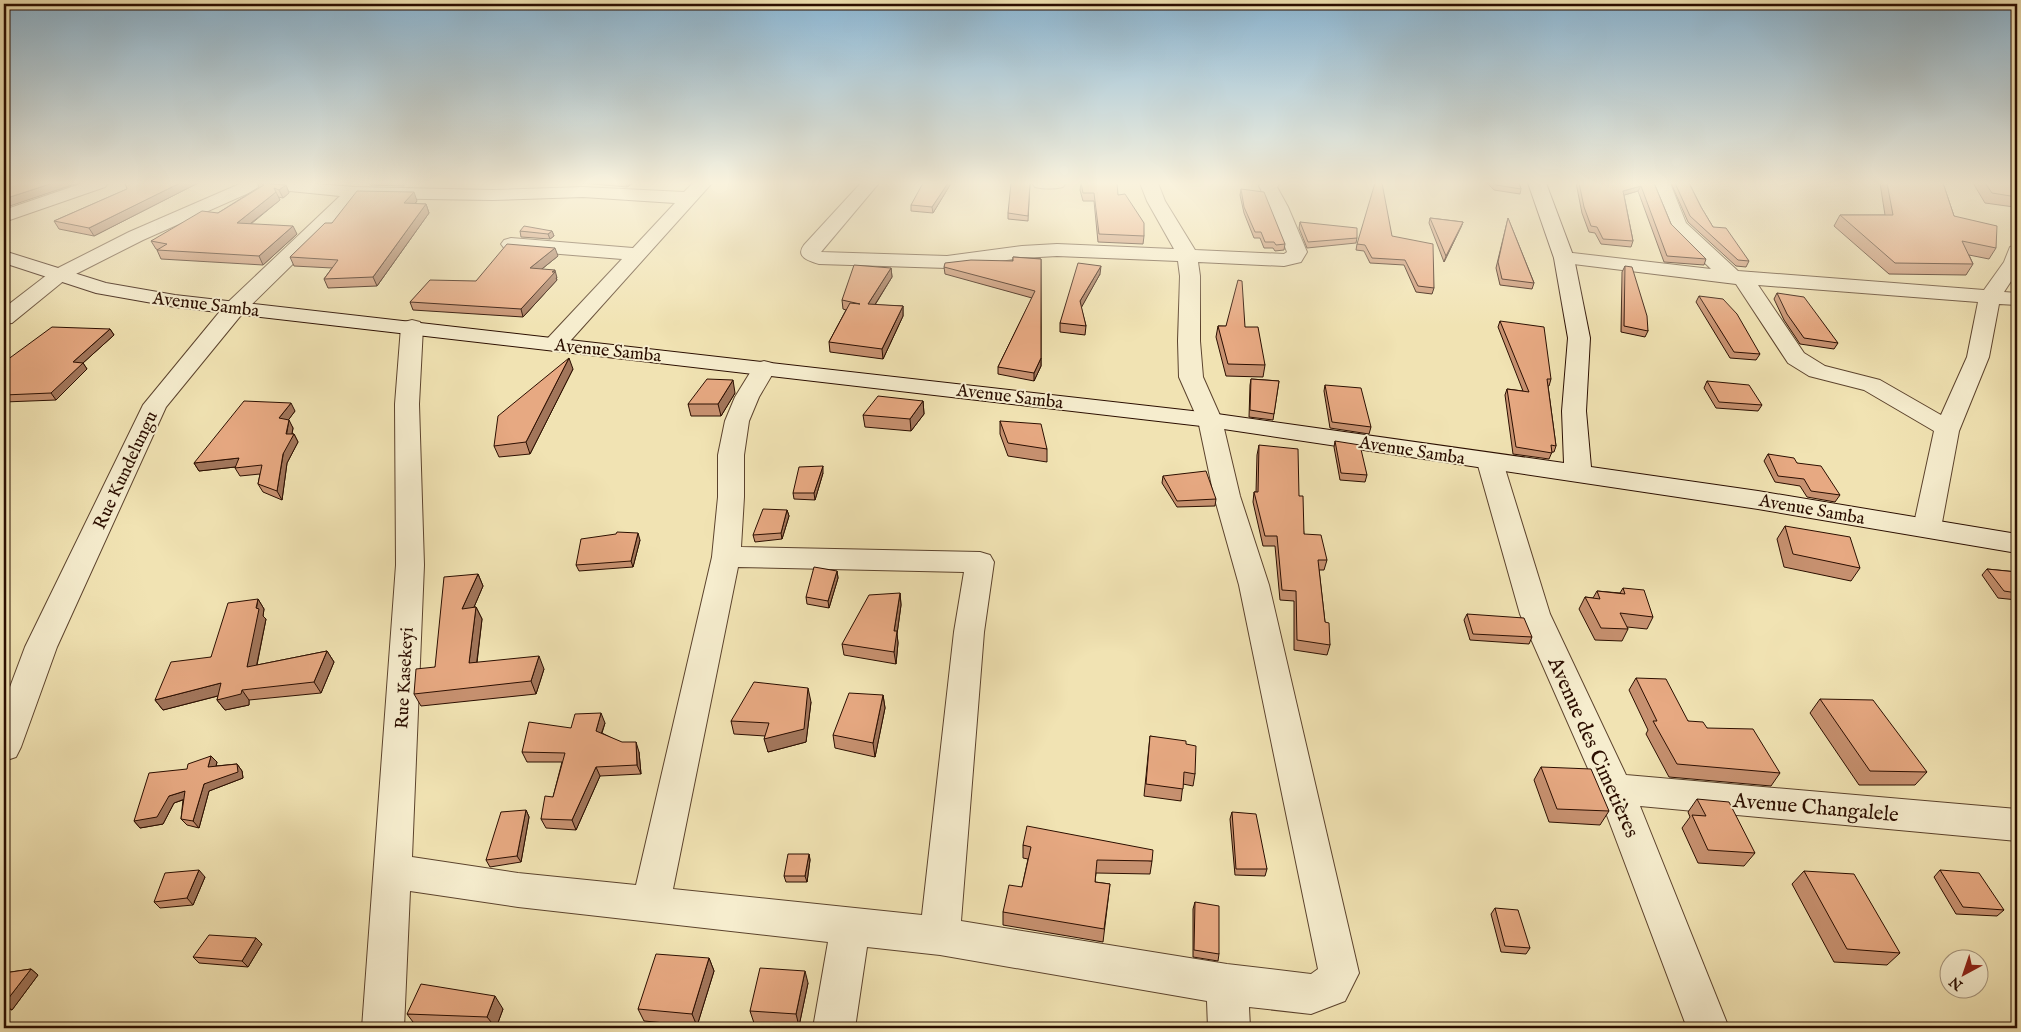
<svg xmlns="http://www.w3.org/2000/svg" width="2021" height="1032" viewBox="0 0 2021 1032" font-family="'IM FELL English',serif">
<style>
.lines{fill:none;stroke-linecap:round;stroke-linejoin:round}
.street-casing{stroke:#5c432d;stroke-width:2}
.secondary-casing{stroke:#2b0e00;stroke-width:2}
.street{fill:#f6edce;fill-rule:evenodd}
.secondary{fill:#f6edce;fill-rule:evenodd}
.wall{fill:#c79170;stroke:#2b0e00}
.shaded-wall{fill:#a2765b;stroke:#2b0e00}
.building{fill:#e7a982;stroke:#2b0e00}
.labels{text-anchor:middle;stroke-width:4;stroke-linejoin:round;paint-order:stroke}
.street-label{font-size:18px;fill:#2b0e00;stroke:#f6edce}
.near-street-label{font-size:21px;fill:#2b0e00;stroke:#f6edce}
</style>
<rect width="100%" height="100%" fill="#f1e3b3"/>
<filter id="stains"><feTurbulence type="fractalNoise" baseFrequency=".004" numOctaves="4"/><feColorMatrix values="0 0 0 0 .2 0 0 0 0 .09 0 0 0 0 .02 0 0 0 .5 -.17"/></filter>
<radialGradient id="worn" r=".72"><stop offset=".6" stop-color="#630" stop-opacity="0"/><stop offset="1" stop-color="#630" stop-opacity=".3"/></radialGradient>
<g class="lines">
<defs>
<path id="street" d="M83 183H108L105 187 4 222V210Z
M242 183H304L355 187 493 190 583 187 684 192 693 183H712L563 349 555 351 547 349 544 344 547 339 622 259 511 250 504 248 501 244 504 240 511 238 633 248 675 203 583 197 493 200 360 198 242 314 166 407 57 647 21 747 16 757 4 761V703L25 647 143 405 226 304 340 196 260 188 143 240 66 279 12 323 4 324V308L52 271 129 232Z
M861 183H879L821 252 947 256 1022 246 1057 244 1174 249 1147 201 1140 183H1158L1165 201 1195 250 1284 254 1287 252 1270 207 1259 186 1261 183H1280L1277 187 1288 207 1307 252 1301 262 1284 266 1198 262 1200 276V341L1203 377 1222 420 1240 496 1269 585 1359 973 1345 1001 1311 1014 1249 1007 1250 1028H1208L1207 1001 940 955 867 947 855 1028H813L828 942 518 907 410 891 404 1028H362L396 565 395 404 401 327 404 322 412 320 420 322 423 327 419 404 424 565 412 857 518 873 636 885 712 557 718 497V455L725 421 735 397 756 363 764 361 772 363 776 368 759 397 749 421 744 455V497L741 547 980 552 990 555 994 562 984 632 961 921 1227 964 1311 974 1318 969 1239 585 1214 496 1198 420 1179 377 1178 341 1180 276 1178 261 1057 256 1022 258 947 268 819 264C809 261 795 257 804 245ZM738 567 964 572 954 632 922 915 673 889Z
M1032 183H1066L1063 187C1054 189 1044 189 1035 187Z
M1652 183H1670L1686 223 1738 271 1984 290 2004 262 2010 247 2017 245V272L2004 292 2017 293V305L1999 304 1989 357 1959 431 1941 528 1937 535 1927 537 1917 535 1913 528 1934 431 1864 390 1809 376 1788 363 1736 284 1557 262 1554 258 1557 254 1564 252 1711 269 1670 229ZM1758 285 1978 302 1967 357 1941 415 1880 380 1825 366 1804 353Z
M1490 454 1499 456 1503 462 1550 614 1626 775 2017 809V841L1640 806 1729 1028H1687L1597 789 1520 614 1477 462 1481 456Z"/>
<path id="secondary" d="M1528 183H1546L1574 258 1590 338 1586 411 1591 467 1758 491 2017 534V553L1758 509 1210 427 175 307 96 293 4 263V251L106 283 175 295 1210 413 1564 463 1562 411 1568 338 1554 258Z"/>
</defs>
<use href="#street" class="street-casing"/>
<use href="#secondary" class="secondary-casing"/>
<use href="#street" class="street"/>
<use href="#secondary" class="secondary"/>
</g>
<path class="wall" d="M198 183 94 236 59 229 54 221 127 189Z
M257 183 286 185 289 193 283 198 278 197 280 200 251 224 297 234 263 265 161 259 157 250H158L156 249 151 241 218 213 259 187Z
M369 183H404V186L370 185Z
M582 183H633L627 187Z
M1030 183 1028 221 1008 219V213Z
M1081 183 1118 195 1144 236 1143 244 1098 242 1094 201H1083L1080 190Z
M1487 183H1519L1521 189 1520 194 1494 190Z
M1576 183H1654L1671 224 1706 259 1704 265 1664 262 1638 191 1624 195 1633 241 1631 247 1601 244 1595 233 1589 232 1582 213Z
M1671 183H1689L1701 207 1713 227 1749 261 1746 267 1736 266 1688 222Z
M1880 183H1943L1954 216 1996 248 1989 259 1969 255 1973 264 1966 275 1889 274 1834 226 1840 215H1885Z
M1973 183H2010L2017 193V201L2014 207 1985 203Z
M950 185 933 213 911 211V205Z
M1241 189 1285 244 1284 250 1275 251 1273 248H1264L1260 238H1254L1244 213 1240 195Z
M417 201 415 204H426L429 213 377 286 328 288 324 279 332 268 294 266 290 257 332 223Z
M1430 218 1463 222 1461 227 1444 262 1429 223Z
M1508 218 1534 283 1532 289 1500 285 1496 268Z
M1300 222 1357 238 1356 243 1307 248 1299 228Z
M520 231H552L554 236 550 239 521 237Z
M1392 236 1434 288 1432 294 1416 292 1404 265 1370 263 1364 251 1356 250 1357 244Z
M558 256 542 269 557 278H556L557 280 523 317 413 310 410 302Z
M1013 257 1041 259V366L1034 381 998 374V367L1032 298 945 274 944 267 1013 261Z
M1625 266 1648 331 1645 337 1621 332 1622 272Z
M891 268 892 277 875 305 903 306V316L883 359 830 352 829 342 846 310 843 309 842 300Z
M1100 274 1081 307 1086 326 1085 335 1060 332V323Z
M1777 293 1838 343 1834 349 1800 344 1784 320 1774 299Z
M1699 296 1760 354 1756 360 1730 358 1696 302Z
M1500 321 1551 379 1549 386H1548L1556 446 1554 452H1552L1549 459 1513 454 1505 395 1507 389 1523 391 1498 327Z
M1218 326 1245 327 1265 365 1263 377 1226 376 1216 337Z
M110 329 114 335 83 363 87 369 56 400 4 402V359L7 360Z
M573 369 530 454 499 457 494 446Z
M1251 379 1279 381 1273 420 1249 417 1250 385Z
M1707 381 1762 405 1758 411 1716 408 1704 388Z
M1325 385 1371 427 1369 434 1330 428 1324 391Z
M735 393 721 416H691L688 404Z
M923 401 924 414 911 431 865 427 863 415Z
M295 411 288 420 293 428 292 434H294L298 442 287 463 282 500 263 492 258 484 260 474 240 476 235 468V467L199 471 194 463Z
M1000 421 1047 449V462L1008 456 1000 434Z
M1335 441 1367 475 1365 482 1340 480 1334 447Z
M1259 445 1299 496 1304 534 1327 560 1324 570H1319L1325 622 1330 645 1327 655 1294 650V601L1280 600 1275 546H1263L1253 502 1254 492H1256L1257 455Z
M1768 454 1797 463 1840 495 1835 502 1807 497 1800 486 1775 482 1764 461Z
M823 473 815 500 794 499 793 493Z
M1163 476 1216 499 1215 506 1177 507 1162 483Z
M787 510 789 516 782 539 755 542 753 535Z
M1785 526 1860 568 1851 581 1784 567 1777 539Z
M640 540 633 567 579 571 576 565Z
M1987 569 2017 572V600L1998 598 1982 575Z
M837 571 838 578 829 608 807 604 806 597Z
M478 574 483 586 474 607H476L482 619 477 663 544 669 536 694 421 706 414 694 435 667Z
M1623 588 1653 617 1647 629 1627 627 1628 629 1622 641 1595 640 1579 609 1585 597 1593 598 1597 591 1620 593Z
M900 593 901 605 897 634 898 643 896 664 844 655 842 644Z
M258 599 264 609 263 616 266 619 257 665 327 651 334 662 321 693 249 700V705L225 710 217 700 218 696 163 710 155 700 211 657Z
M1467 614 1532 637 1529 644 1470 640 1464 620Z
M1636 678 1688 721 1707 728 1780 773 1771 786 1669 777 1646 734 1648 730 1629 690Z
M883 695 885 708 875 757 835 748 833 735Z
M1820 699 1927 772 1915 785H1859L1810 713Z
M811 702 806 742 768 752 765 736 734 734 731 721Z
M605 723 602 733 639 752 641 774 600 776 576 830 546 828 541 819 553 797 562 762H527L522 752 571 728Z
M1150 736 1186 744 1195 774 1193 786 1183 784 1181 801 1144 796Z
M211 756 217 762 216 766 237 764 242 771 243 778 209 791 199 828 187 825 181 819 183 800 174 803 163 824 140 828 134 821 187 769Z
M1541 767 1609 811 1600 825 1549 822 1534 780Z
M1697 799 1755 853 1744 866 1698 863 1682 828 1690 817 1688 812Z
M526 810 529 817 521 862 490 867 486 860Z
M1232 812 1267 869 1265 876 1235 875 1230 819Z
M1023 845 1152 861 1150 874 1096 873 1095 882 1110 884 1103 942 1003 925V912L1022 887 1028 859 1023 858Z
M809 854 810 860 807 882H786L784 876Z
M1940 870 2004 910 1997 916 1956 914 1934 877Z
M1804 871 1900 953 1887 965 1834 962 1792 884Z
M205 877 193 905 160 908 154 902Z
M1195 902 1219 954 1218 961 1193 957V909Z
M1495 908 1530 948 1526 954 1501 952 1491 914Z
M256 938 262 944 248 967 199 963 193 957Z
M709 958 714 971 697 1026 644 1021 638 1009Z
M31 969 38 975 12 1010 4 1008V973Z
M808 983 799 1026 754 1023 750 1011Z
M503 1009 496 1028 416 1026 407 1014Z"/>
<path class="shaded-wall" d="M53 183H78L4 208V199Z
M180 183H198L94 236 89 228Z
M626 183H633L627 187Z
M948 183H950V185L933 213 932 207Z
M286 185 289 193 283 198 279 190Z
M1641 186 1638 191 1621 196 1623 191Z
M276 192 280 200 241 231 237 223Z
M414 192 417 201 407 212 404 203Z
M426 204 429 213 377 286 373 277Z
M1463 222 1461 227 1444 262 1446 256Z
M293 226 297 234 263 265 259 256Z
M552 231 554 236 550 239 548 234Z
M555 248 558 256 533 276 530 268Z
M1101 266 1100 274 1080 310V301Z
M891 268 892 277 869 314 868 304Z
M555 270 557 278H556L557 280 523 317 521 309Z
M903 306V316L883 359 882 349Z
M110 329 114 335 83 363 87 369 56 400 51 393 73 362Z
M569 358 573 369 530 454 526 442Z
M1041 358V366L1034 381V373Z
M733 380 735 393 721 416 718 404Z
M923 401 924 414 911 431 910 419Z
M291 403 295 411 284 426 279 418Z
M289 420 293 428 291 439 294 434 298 442 287 463 282 500 277 491Z
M239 458 244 466 199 471 194 463Z
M823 466V473L815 500 814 493Z
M787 510 789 516 782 539 781 533Z
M638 533 640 540 633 567 631 561Z
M837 571 838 578 829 608 828 601Z
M478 574 483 586 468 621 462 609Z
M900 593 901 605 897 634 898 643 896 664 894 652V631Z
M258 599 264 609 263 616 266 619 254 678 247 667Z
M476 607 482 619 475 676 469 663Z
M327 651 334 662 321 693 314 682Z
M539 656 544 669 536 694 531 681Z
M221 683 229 693 163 710 155 700Z
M808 688 811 702 806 742 768 752 764 739Z
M242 690 249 700V705L225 710 217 700Z
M883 695 885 708 875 757 873 743Z
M601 713 605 723 599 740 596 731Z
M636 742 639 752 641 774 637 765Z
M211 756 217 762 214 774 208 767Z
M237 764 242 771 243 778 209 791 199 828 193 821 204 784Z
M596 767 600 776 576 830 572 820Z
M185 791 190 797 174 803 163 824 140 828 134 821 169 796Z
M526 810 529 817 521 862 517 856Z
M809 854 810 860 807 882 805 876Z
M199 870 205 877 193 905 187 898Z
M256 938 262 944 248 967 242 961Z
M709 958 714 971 697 1026 692 1014Z
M31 969 38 975 12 1010 4 1004Z
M805 971 808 983 799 1026 796 1014Z
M495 996 503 1009 496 1028 487 1017Z"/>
<path class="building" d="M4 183H53L4 199Z
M125 183H180L89 228 54 221 127 189Z
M258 183 286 185 279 190 274 188 276 192 237 223 293 226 259 256 157 250 167 244 151 241 202 211 218 213 264 185Z
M923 183H948L932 207 911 205Z
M1011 183H1030L1028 216 1008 213Z
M1081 183H1117L1118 195 1125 194 1144 223V236L1099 234 1094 193H1083Z
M1375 183H1382L1392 236 1433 244 1434 288 1418 286 1405 260 1372 258 1365 245 1357 244Z
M1493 183H1519L1521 189 1496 185Z
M1579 183H1654L1671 224 1706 259 1667 256 1641 186 1623 191 1633 241 1603 239 1597 227 1591 226 1584 207Z
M1675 183H1689L1701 207 1713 227 1726 228 1749 261 1738 260 1690 216Z
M1887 183H1943L1954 216 1997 226 1996 248 1962 241 1973 264 1895 263 1840 215H1893Z
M1985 183H2010L2017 193V197L1992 193Z
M1241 189 1264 192 1285 244 1276 245 1274 242H1265L1261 232H1255L1244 207Z
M357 191 414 192 404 203 426 204 373 277 324 279 338 260 290 257 325 223H332Z
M1430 218 1463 222 1446 256Z
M1508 218 1534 283 1502 279 1498 262Z
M1300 222 1357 228V238L1308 242Z
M524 226 552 231 548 234 520 231Z
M507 244 555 248 530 268 555 270 552 272H555L521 309 410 302 430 280 476 281Z
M1013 257 1041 259V358L1034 373 998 367 1035 291 944 267 945 263 971 260 1013 261Z
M1078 263 1101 266 1080 301 1086 326 1060 323Z
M854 265 891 268 868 304 903 306 882 349 829 342 850 303 860 304 842 300Z
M1625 266 1632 267 1647 316 1648 331 1624 326Z
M1238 280 1242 281 1245 327H1258L1265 365 1228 364 1218 326H1226Z
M1777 293 1804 297 1838 343 1804 338 1787 314Z
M1699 296 1723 299 1737 314 1760 354 1734 352Z
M1500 321 1544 327 1551 379H1547L1556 446 1551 445 1552 453 1516 447 1507 389 1529 392Z
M52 327 110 329 73 362 83 363 51 393 4 395V383L6 381H4V359L7 360Z
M569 358 526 442 494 446 498 416Z
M707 379 733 380 718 404H688Z
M1251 379 1279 381 1274 414 1250 410Z
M1707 381 1749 385 1762 405 1719 402Z
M1325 385 1361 388 1371 427 1332 422Z
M878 396 923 401 910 419 863 415Z
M244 401 291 403 279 418 289 420 286 434H294L283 454 277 491 258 484 262 465 235 468 239 458 194 463Z
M1000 421 1041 424 1047 449 1008 443Z
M1335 441 1360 445 1367 475 1341 473Z
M1259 445 1298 449 1299 496H1303L1304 534 1321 535 1327 560H1318L1325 622 1329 623 1330 645 1297 640 1296 591 1282 590 1277 536H1265L1254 492H1258Z
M1768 454 1794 458 1797 463 1821 466 1840 495 1811 491 1804 479 1778 476Z
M823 466 814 493H793L799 467Z
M1206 471 1216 499 1177 501 1163 476Z
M763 509 787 510 781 533 753 535Z
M1785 526 1850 537 1860 568 1793 554Z
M617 532 638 533 631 561 576 565 581 539 616 534Z
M814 567 837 571 828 601 806 597Z
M1987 569 2017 572V593L2004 591Z
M478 574 462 609 476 607 469 663 539 656 531 681 414 694 416 669 435 667 444 577Z
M1623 588 1644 590 1653 617 1620 613 1628 629 1601 628 1585 597 1600 599 1597 591 1625 594Z
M900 593 894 631H897L894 652 842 644 869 595Z
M258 599 256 608 259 609 247 667 327 651 314 682 242 690 241 694 217 700 221 683 155 700 171 662 211 657 228 603Z
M1467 614 1524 618 1532 637 1473 634Z
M1636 678 1666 679 1688 721 1703 722 1707 728 1753 729 1780 773 1677 764 1653 721H1657Z
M754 682 808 688 804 729 764 739 769 723 731 721Z
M849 693 883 695 873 743 833 735Z
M1820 699 1873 700 1927 772 1870 771Z
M601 713 596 731 622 742H636L637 765 596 767 572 820 541 819 545 796 553 797 565 753 522 752 529 722 571 728 575 714Z
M1150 736 1186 741V744L1196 746 1195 774 1184 772 1183 789 1146 784Z
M211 756 208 767 237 764 238 772 204 784 193 821 181 819 185 791 169 796 157 817 134 821 149 773 187 769 188 764Z
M1541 767 1591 769 1609 811 1557 809Z
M1697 799 1729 802 1755 853 1708 850 1692 815 1706 816Z
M526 810 517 856 486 860 501 812Z
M1232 812 1256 814 1267 869H1236Z
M1027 826 1153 850 1152 861 1097 860 1095 882 1110 884 1104 929 1003 912 1009 885 1022 887 1031 847 1023 845Z
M788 854H809L805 876H784Z
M199 870 187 898 154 902 165 873Z
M1940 870 1979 873 2004 910 1963 907Z
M1804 871 1854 874 1900 953 1847 949Z
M1195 902 1219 906V954L1194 950Z
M1495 908 1518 910 1530 948 1505 946Z
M209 935 256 938 242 961 193 957Z
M656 954 709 958 692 1014 638 1009Z
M760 968 805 971 796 1014 750 1011Z
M31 969 4 1004V973Z
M421 984 495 996 487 1017 407 1014Z"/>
<linearGradient id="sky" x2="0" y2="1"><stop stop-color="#8bb7d5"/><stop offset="0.56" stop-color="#f9f2dd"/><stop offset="1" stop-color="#f9f2dd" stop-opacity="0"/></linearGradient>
<rect width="2021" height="327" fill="url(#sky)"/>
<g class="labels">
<g class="street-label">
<text transform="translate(206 304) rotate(7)" y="6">Avenue Samba</text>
<text transform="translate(608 350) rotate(6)" y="6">Avenue Samba</text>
<text transform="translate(1010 396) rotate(7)" y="6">Avenue Samba</text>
<text transform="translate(1412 450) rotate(9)" y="6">Avenue Samba</text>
<text transform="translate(125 470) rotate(-65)" y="6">Rue Kundelungu</text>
<text transform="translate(1812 509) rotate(10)" y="6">Avenue Samba</text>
<text transform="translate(404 678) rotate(-87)" y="6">Rue Kasekeyi</text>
</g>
<g class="near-street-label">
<text transform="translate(1594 747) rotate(66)" y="7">Avenue des Cimetières</text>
<text transform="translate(1816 807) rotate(5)" y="7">Avenue Changalele</text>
</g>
</g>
<rect width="2021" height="1032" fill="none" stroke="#f1e3b3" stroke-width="20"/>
<rect x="5" y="5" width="2011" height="1022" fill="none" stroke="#2b0e00" stroke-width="2.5"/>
<rect x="10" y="10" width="2001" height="1012" fill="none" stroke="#2b0e00"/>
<g transform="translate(1964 974) rotate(220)"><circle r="24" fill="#f6edce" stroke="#a5947c"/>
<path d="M0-4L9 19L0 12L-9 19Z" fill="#8f2418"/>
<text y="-8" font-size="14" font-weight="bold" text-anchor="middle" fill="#2b0e00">N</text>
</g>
<rect width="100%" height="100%" filter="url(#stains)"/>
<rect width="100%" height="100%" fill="url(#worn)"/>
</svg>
